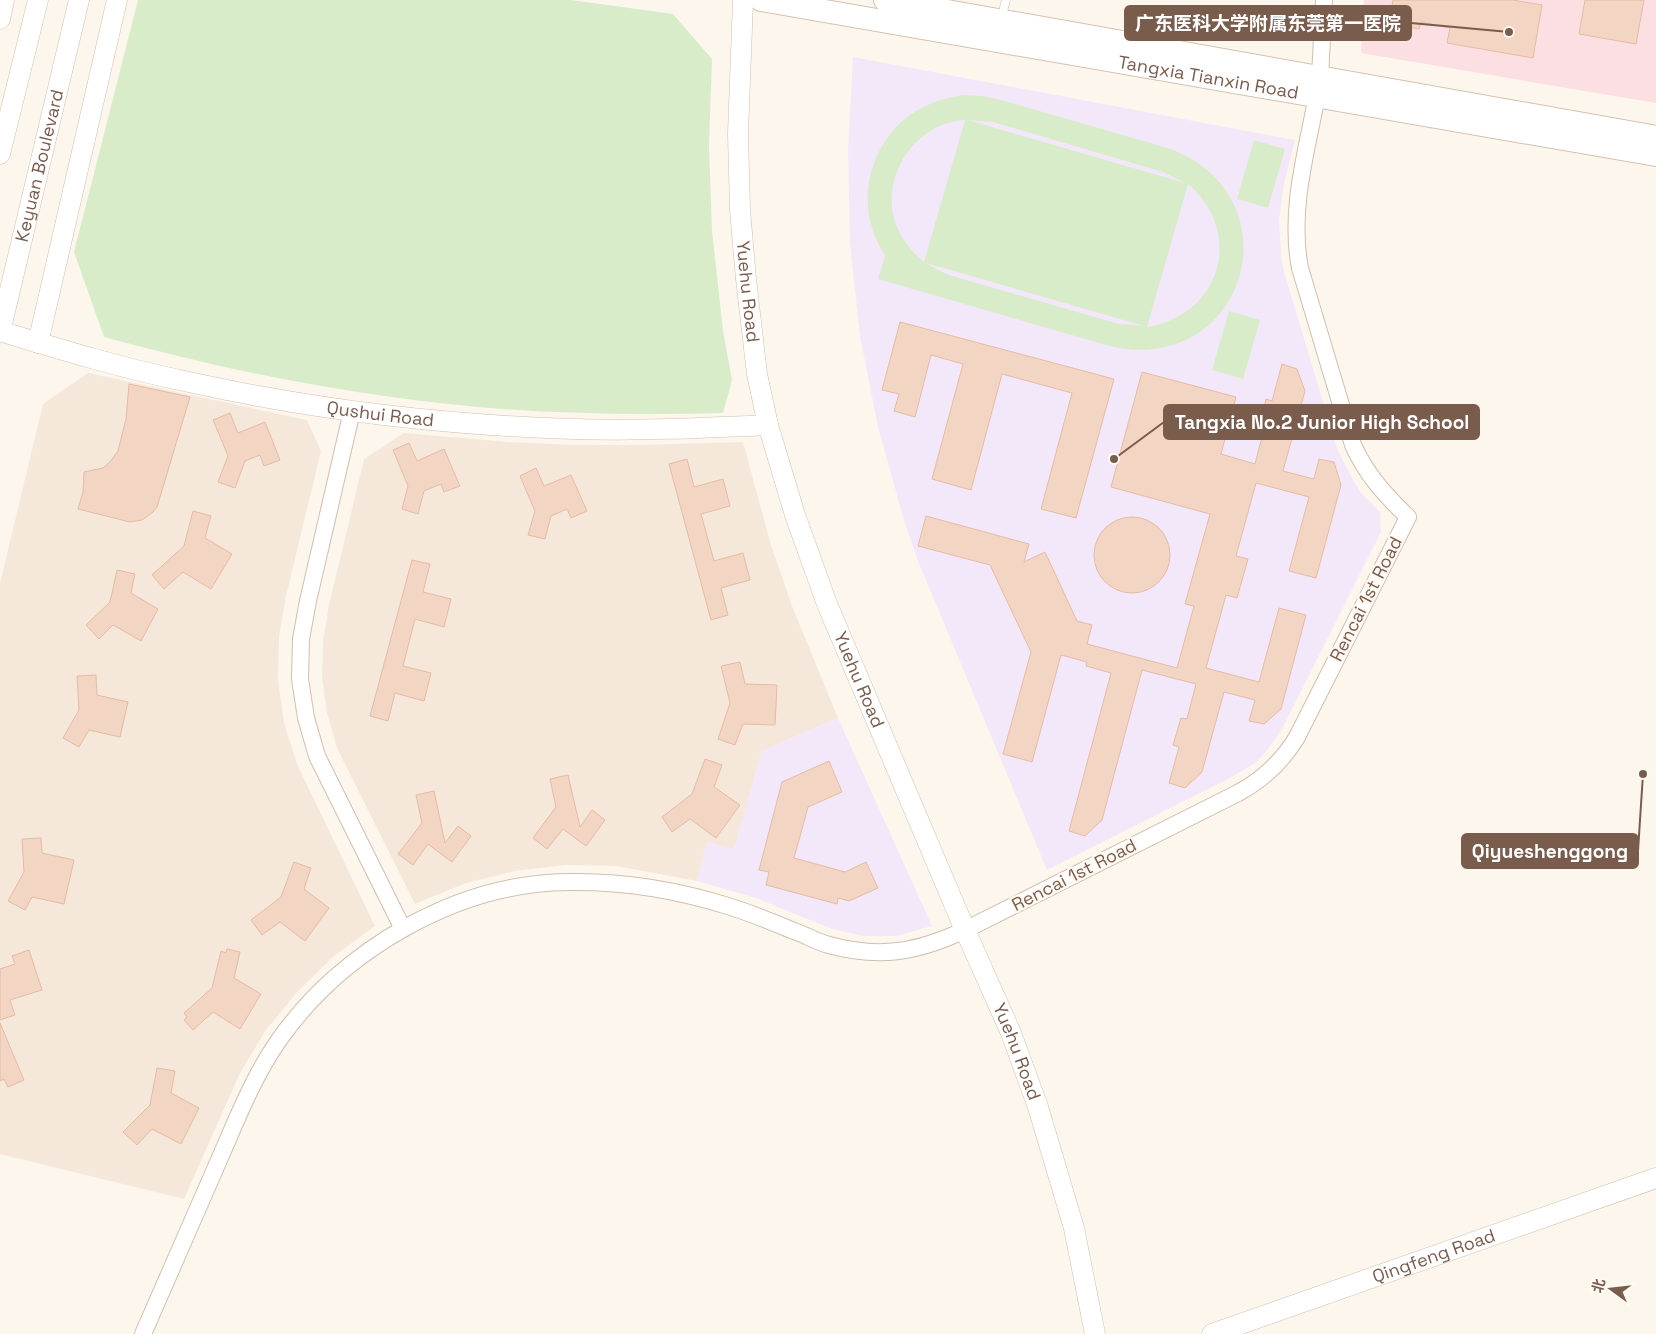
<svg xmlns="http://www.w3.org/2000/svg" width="1656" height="1334" viewBox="0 0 1656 1334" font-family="'Space Grotesk','Noto Sans SC',sans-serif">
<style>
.residential{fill:#f5e8da}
.education{fill:#f3e8fa}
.medical{fill:#fbdfe3}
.green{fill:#d8ecc9;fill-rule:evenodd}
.building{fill:#f3d5c3;stroke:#e6bba3}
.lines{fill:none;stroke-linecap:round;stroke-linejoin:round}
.service-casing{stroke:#d1beb0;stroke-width:9}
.minor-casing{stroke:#d1beb0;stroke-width:18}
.tertiary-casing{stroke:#d1beb0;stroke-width:21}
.secondary-casing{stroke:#d6c0b0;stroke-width:24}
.service{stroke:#fff;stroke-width:8}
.minor{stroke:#fff;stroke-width:16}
.tertiary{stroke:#fff;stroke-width:20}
.secondary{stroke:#fff;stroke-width:22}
.labels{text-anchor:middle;stroke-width:4.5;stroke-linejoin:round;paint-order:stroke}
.street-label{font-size:18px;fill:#7a5c4d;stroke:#fffaf3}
.leader{fill:none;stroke:#7a5c4d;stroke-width:2}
.callout-dot{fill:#7a5c4d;stroke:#fffaf3;stroke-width:2}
.callout{fill:#7a5c4d;stroke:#7a5c4d;stroke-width:2}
.callout-label{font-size:19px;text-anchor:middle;font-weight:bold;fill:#fff}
</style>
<rect width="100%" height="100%" fill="#fdf6ec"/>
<path class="residential" d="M88 373 307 420 321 451 286 596 279 637 278 680 284 723 297 764 375 926 334 956 298 991 266 1030 240 1073 184 1199 0 1154V583L43 404Z
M404 433 508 442 574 445H639L743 442 771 545 792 606 838 718 762 751 734 850 707 842 697 881 616 866 565 865 515 871 466 883 415 904 337 748 327 713 322 678 323 641 329 605 364 459Z"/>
<path class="education" d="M853 57 1295 140 1284 184 1279 220 1281 255 1284 272 1338 451 1353 480 1362 494 1380 512 1381 532 1282 729 1265 753 1255 763 1230 778 1047 870 918 561 903 517 878 427 860 336 850 243 848 150Z
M838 718 932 926 896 936H863L832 929 756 898 697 881 707 842 734 849 762 751Z"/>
<path class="medical" d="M1364 0H1656V103L1361 53Z"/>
<path class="green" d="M138 0H571L673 14 712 59 709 145 712 231 723 331 732 380 723 413C613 416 502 413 392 397 294 384 199 363 104 337L74 252Z
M964 95 982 96 998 99 1171 149C1297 198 1247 374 1113 347L878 279 885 256C879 246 874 236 871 224 858 177 884 122 930 104 941 99 952 97 964 95ZM965 120 924 262C910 250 899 236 894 218 882 172 918 122 965 120ZM968 120 993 122 1163 172 1185 183ZM1188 184C1245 233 1221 315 1147 327ZM926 263 1144 326 1119 324 949 275 936 269Z
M1254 140 1285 149 1268 208 1237 199Z
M1229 311 1260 320 1243 379 1212 370Z"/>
<path class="building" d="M1393 0H1513L1542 5 1533 58 1447 43 1450 28 1421 22 1419 29 1389 24Z
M1585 0H1644L1636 44 1579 34Z
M900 322 1114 379 1076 518 1041 509 1072 393 1002 374 971 490 932 479 963 364 931 355 915 417 894 411 899 394 882 390Z
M1282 364 1297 369 1305 391 1283 471 1314 479 1319 459 1334 462 1341 485 1316 578 1289 571 1309 497 1256 483 1236 556 1248 559 1237 598 1226 595 1206 668 1259 682 1279 608 1306 615 1281 709 1264 724 1249 721 1255 700 1224 692 1202 772 1185 788 1169 783 1179 747 1173 745 1181 718 1187 719 1196 684 1142 670 1102 820 1085 836 1069 831 1111 673 1086 666 1087 662 1061 655 1032 762 1003 754 1031 652 990 565 918 546 926 516 1029 544 1024 562 1045 552 1077 621 1092 625 1087 644 1177 668 1194 606 1185 604 1210 514 1111 487 1142 372 1236 397 1221 454 1255 464 1264 429 1259 427 1266 399 1272 401Z
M129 384 190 397 157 507 153 512 142 520 130 522 78 509 83 492 84 472 103 468 109 463 118 451 126 419Z
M230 413 238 433 265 422 280 460 264 466 260 455 245 461 235 488 218 482 228 456 213 420Z
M409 443 417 461 444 449 460 486 444 492 441 484 424 491 418 514 402 509 408 486 393 450Z
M687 459 694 487 723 479 730 506 701 514 714 561 743 553 750 580 721 588 728 615 711 620 669 464Z
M536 468 544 486 571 475 587 511 571 518 567 509 551 516 545 539 528 535 535 511 520 476Z
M193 511 211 516 205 538 232 554 211 589 183 572 164 589 152 575 184 546Z
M1094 555a38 38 0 1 1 76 0a38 38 0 1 1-76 0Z
M412 560 430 564 423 592 451 599 444 627 415 619 403 666 431 673 424 701 395 693 388 721 370 716Z
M117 570 135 574 131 593 158 609 141 641 113 625 99 639 86 625 110 602Z
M740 662 745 684 777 685 775 725 743 724 735 745 718 739 730 703 721 666Z
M96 675 97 695 128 702 120 737 89 730 79 747 63 738 79 710 77 676Z
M705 759 722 765 714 787 740 805 716 838 690 819 672 832 662 817 692 794Z
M829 761 842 792 808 807 794 858 845 872 866 862 878 888 849 901 838 898 837 904 766 885 769 872 759 870 782 782Z
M568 775 580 827 592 810 605 820 586 846 563 829 547 849 533 838 556 807 550 779Z
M434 791 445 843 458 826 471 836 452 862 428 844 413 865 398 854 422 823 416 795Z
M41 838 42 853 74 860 64 904 32 897 25 910 8 901 24 872 22 839Z
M294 862 311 868 304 889 329 908 305 941 280 922 262 935 251 920 281 897Z
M227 949 240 952 234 978 261 994 240 1029 213 1012 193 1030 184 1020 187 1017 184 1013 212 988 221 951 226 953Z
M29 950 42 990 10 1000 15 1015 0 1020V969L15 964 12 956Z
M0 1023 24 1080 8 1087 4 1079 0 1081Z
M157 1068 175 1071 171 1093 199 1108 181 1144 152 1129 137 1145 123 1132 150 1105Z"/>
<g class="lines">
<defs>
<path id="service" d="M1001 19 1006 0"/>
<path id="minor" d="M1320 77 1324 0
M352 411 308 601 301 639 300 679 306 718 317 756 403 929
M143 1334C168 1276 194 1218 219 1160 237 1119 253 1077 279 1040 342 950 457 883 568 882 622 881 677 890 728 906 751 913 772 922 794 931 806 935 817 942 829 945 880 959 918 952 965 930L1238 793C1264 779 1282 762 1297 737L1408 517C1385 495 1366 474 1353 445L1300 268C1289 211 1306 153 1317 96"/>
<g id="tertiary">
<path id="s1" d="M743 0 738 134 740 210 746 279 757 374 768 425 795 515 827 604 965 930 1011 1033 1038 1107 1074 1228 1095 1334"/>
<path d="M0 19 4 0"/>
<path d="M0 154 38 0"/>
<path id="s2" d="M0 331C62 350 125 369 189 382 315 410 444 425 573 429 638 431 703 428 768 425"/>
<path id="s3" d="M0 332 79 0"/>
<path d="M38 343 117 0"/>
<path id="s4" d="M1212 1334 1656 1178"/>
</g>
<g id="secondary">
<path id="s5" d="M761 0 1656 155"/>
<path d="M885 0 1656 137"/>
</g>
</defs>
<use href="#service" class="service-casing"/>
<use href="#minor" class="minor-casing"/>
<use href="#tertiary" class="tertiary-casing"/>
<use href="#secondary" class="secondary-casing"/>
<use href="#service" class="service"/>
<use href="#minor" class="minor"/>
<use href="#tertiary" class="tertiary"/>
<use href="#secondary" class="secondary"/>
</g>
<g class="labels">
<g class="street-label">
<text dy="6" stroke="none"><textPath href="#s5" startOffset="454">Tangxia Tianxin Road</textPath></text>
<text dy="6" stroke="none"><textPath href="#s3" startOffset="171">Keyuan Boulevard</textPath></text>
<text dy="6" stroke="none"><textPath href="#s1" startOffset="292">Yuehu Road</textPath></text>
<text dy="6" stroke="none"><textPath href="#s2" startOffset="390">Qushui Road</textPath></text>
<text transform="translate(1366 599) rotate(-63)" y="6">Rencai 1st Road</text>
<text dy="6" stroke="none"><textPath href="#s1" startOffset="698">Yuehu Road</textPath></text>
<text transform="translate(1074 875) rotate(-27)" y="6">Rencai 1st Road</text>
<text dy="6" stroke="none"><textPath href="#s1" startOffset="1102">Yuehu Road</textPath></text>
<text dy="6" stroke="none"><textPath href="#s4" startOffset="235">Qingfeng Road</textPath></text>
</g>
</g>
<path class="leader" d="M1509 32L1411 23M1114 459L1164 422M1643 774L1638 851"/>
<g class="callout-dot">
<circle cx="1509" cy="32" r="5"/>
<circle cx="1114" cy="459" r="5"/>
<circle cx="1643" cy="774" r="5"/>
</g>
<g class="callout">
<rect x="1125" y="6" width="286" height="34" rx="5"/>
<rect x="1164" y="405" width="315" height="34" rx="5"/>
<rect x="1462" y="834" width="176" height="34" rx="5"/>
</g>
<g class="callout-label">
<text x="1268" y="30">广东医科大学附属东莞第一医院</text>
<text x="1322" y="429">Tangxia No.2 Junior High School</text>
<text x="1550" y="858">Qiyueshenggong</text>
</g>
<g transform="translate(1611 1289) rotate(285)" stroke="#fffaf3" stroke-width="4" paint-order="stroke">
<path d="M0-4L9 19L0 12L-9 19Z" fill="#7a5c4d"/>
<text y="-8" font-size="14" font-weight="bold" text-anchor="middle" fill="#7a5c4d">北</text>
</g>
</svg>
